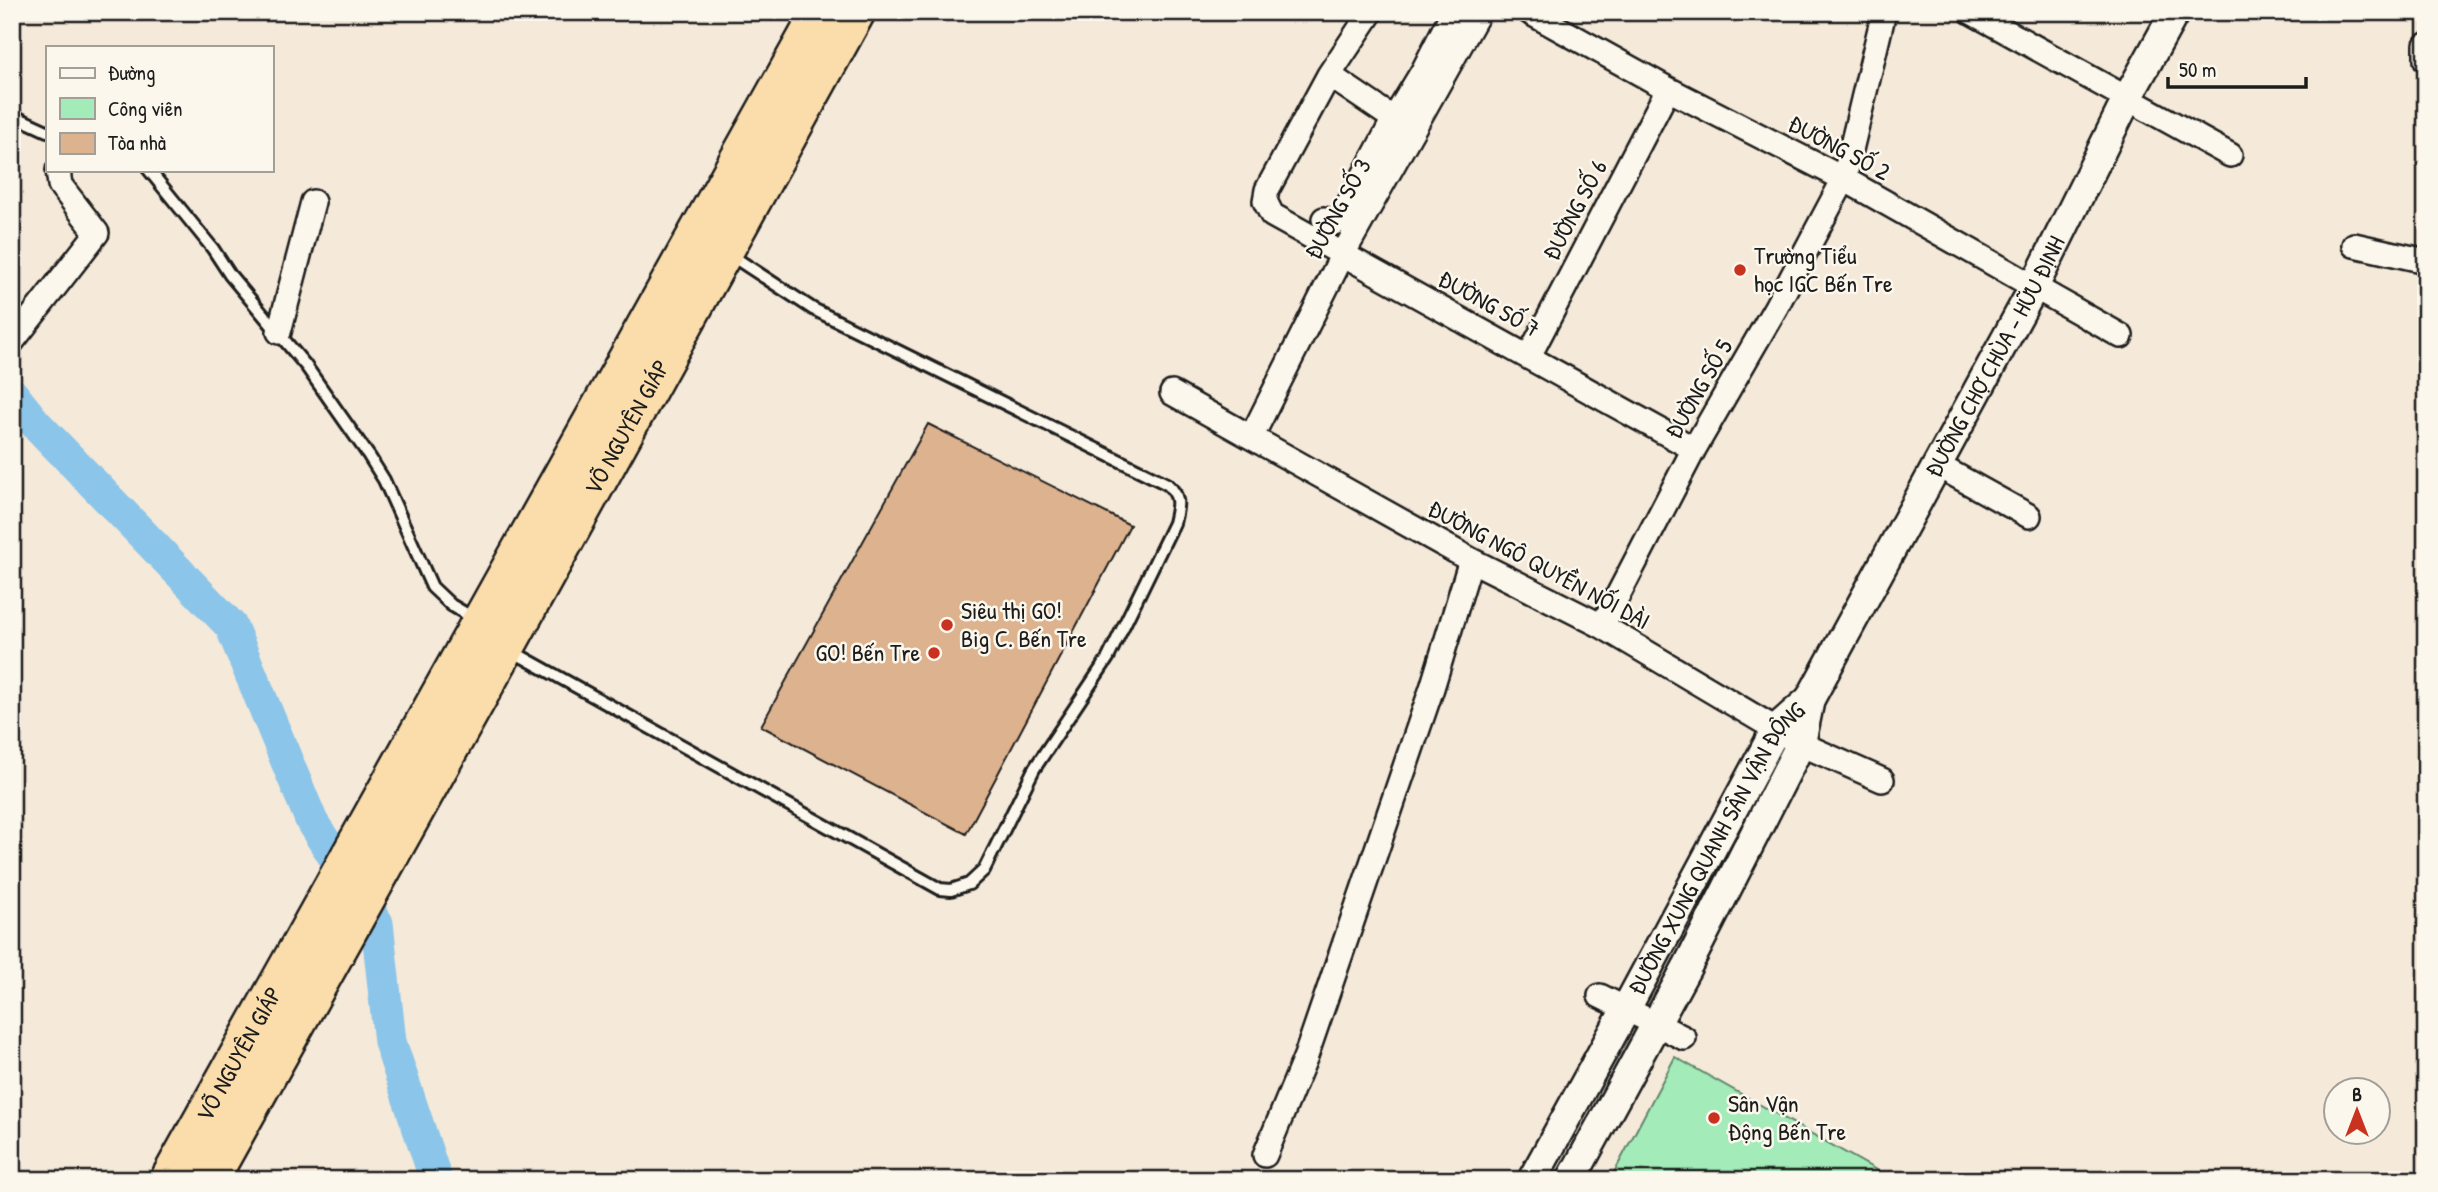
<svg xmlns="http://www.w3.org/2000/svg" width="2438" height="1192" viewBox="0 0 2438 1192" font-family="'Patrick Hand',sans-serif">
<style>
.green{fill:#a3ebb9;stroke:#60846a;stroke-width:2}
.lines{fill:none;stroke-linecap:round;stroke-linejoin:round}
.river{stroke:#8bc5ea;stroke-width:33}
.building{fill:#ddb28e;stroke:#1c1c1c;stroke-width:2}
.service-casing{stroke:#1c1c1c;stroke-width:16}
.minor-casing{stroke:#1c1c1c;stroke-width:28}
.tertiary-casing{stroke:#1c1c1c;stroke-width:33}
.trunk-casing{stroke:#1c1c1c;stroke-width:42}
.service{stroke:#fbf7ec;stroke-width:10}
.minor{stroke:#fbf7ec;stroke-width:23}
.tertiary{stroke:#fbf7ec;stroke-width:28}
.trunk{stroke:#faddab;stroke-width:37}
.poi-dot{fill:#c8321e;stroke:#fbf7ec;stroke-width:2.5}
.labels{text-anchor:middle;stroke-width:5;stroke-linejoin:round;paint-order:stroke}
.street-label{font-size:24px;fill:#1c1c1c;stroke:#fbf7ec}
.poi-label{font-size:24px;fill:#1c1c1c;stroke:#fbf7ec;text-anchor:start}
</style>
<rect width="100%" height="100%" fill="#f5e9d9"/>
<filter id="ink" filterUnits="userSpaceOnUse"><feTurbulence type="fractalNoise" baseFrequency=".0143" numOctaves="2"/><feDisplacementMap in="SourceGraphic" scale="14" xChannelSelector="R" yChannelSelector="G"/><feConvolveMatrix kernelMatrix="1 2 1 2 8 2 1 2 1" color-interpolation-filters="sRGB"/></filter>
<g filter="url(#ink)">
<path class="green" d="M1675 1057 1894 1180H1610Z"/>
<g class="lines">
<path class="river" d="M12 394 36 424 231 626 312 822 377 923 390 1042 436 1180"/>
</g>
<path class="building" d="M928 424 1130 525 966 834 761 726Z"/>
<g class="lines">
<defs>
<path id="service" d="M12 115 47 131
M149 170 213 249 230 275 306 366 369 456 384 480 432 587 451 605 475 619
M510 650 940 889 951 890 969 884 984 870 1034 769 1108 658 1174 523C1178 506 1181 496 1167 484L813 309 729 254"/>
<path id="minor" d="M1371 12 1329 75 1267 190 1265 201 1272 215 1694 449
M1529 12 1668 89 1844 179 2121 336
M1971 12 2230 155
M2426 45V60
M1329 75 1394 119 1423 71 1453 12
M1324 219 1334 223 1340 220 1394 119
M2354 245 2426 261
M279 332 313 202
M12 342 97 233 60 185 58 170
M1529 356 1668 89
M1172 393 1471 560 1602 626 1801 744 1882 780
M1252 436 1343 254 1479 12
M1937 465 2029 516
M1602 626 1694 449 1776 307 1844 179 1884 12
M1600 996 1684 1038
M1265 1155 1306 1056 1432 688 1471 560"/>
<g id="tertiary">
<path id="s1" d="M1532 1180 1626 1009 1776 729 1810 699"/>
<path id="s2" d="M1571 1180 1687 967 1801 743 1810 699 2034 287 2127 99 2175 12"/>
</g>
<g id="trunk">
<path id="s3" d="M169 1180 821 12"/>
<path id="s4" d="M209 1180 506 647 856 12"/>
</g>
</defs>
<use href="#service" class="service-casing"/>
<use href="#minor" class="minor-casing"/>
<use href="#tertiary" class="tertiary-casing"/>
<use href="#trunk" class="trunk-casing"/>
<use href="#service" class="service"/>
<use href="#minor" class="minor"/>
<use href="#tertiary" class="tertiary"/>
<use href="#trunk" class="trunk"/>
</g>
</g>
<g class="poi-dot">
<circle cx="1740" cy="270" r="7"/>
<circle cx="947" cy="625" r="7"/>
<circle cx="934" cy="653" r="7"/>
<circle cx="1714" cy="1118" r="7"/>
</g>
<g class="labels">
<g class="street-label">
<text transform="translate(1839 148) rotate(28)" y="8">ĐƯỜNG SỐ 2</text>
<text transform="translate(1338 209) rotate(-61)" y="8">ĐƯỜNG SỐ 3</text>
<text transform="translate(1575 210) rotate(-62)" y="8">ĐƯỜNG SỐ 6</text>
<text transform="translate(1489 304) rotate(29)" y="8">ĐƯỜNG SỐ 7</text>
<text dy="8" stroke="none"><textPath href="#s2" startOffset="928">ĐƯỜNG CHỢ CHÙA - HỮU ĐỊNH</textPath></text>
<text transform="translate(1699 389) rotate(-60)" y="8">ĐƯỜNG SỐ 5</text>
<text dy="8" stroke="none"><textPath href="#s4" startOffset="861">VÕ NGUYÊN GIÁP</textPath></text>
<text transform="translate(1539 565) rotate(28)" y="8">ĐƯỜNG NGÔ QUYỀN NỐI DÀI</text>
<text dy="8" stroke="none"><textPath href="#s1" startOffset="380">ĐƯỜNG XUNG QUANH SÂN VẬN ĐỘNG</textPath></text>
<text dy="8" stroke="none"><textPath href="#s3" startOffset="144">VÕ NGUYÊN GIÁP</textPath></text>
</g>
<g class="poi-label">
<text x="1754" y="264">Trường Tiểu<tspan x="1754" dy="28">học IGC Bến Tre</tspan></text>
<text x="961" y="619">Siêu thị GO!<tspan x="961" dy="28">Big C. Bến Tre</tspan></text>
<text x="920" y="661" text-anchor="end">GO! Bến Tre</text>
<text x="1728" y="1112">Sân Vận<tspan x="1728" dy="28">Động Bến Tre</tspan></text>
</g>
</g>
<rect width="2438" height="1192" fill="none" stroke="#fbf7ec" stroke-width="42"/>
<rect x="21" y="21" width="2396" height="1150" fill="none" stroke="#1c1c1c" stroke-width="2.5" filter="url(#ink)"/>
<rect x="46" y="46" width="228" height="126" fill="#fbf7ec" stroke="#a29f99" stroke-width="2"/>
<rect x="60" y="68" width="35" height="10" fill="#fbf7ec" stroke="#a29f99" stroke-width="2"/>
<text x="108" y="80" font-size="21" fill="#1c1c1c">Đường</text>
<rect x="60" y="98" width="35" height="21" fill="#a3ebb9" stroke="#a29f99" stroke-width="2"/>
<text x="108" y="116" font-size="21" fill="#1c1c1c">Công viên</text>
<rect x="60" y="133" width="35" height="21" fill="#ddb28e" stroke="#a29f99" stroke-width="2"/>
<text x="108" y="150" font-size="21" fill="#1c1c1c">Tòa nhà</text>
<g transform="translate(2357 1111)"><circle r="33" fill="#fbf7ec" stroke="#a29f99" stroke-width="2"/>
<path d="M0-5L12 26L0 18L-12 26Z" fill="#c8321e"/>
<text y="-10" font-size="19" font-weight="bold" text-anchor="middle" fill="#1c1c1c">B</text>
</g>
<path d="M2168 77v10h138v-10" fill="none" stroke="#1c1c1c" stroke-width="3.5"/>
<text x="2179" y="77" font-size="21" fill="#1c1c1c" stroke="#fbf7ec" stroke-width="5" paint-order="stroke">50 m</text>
</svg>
